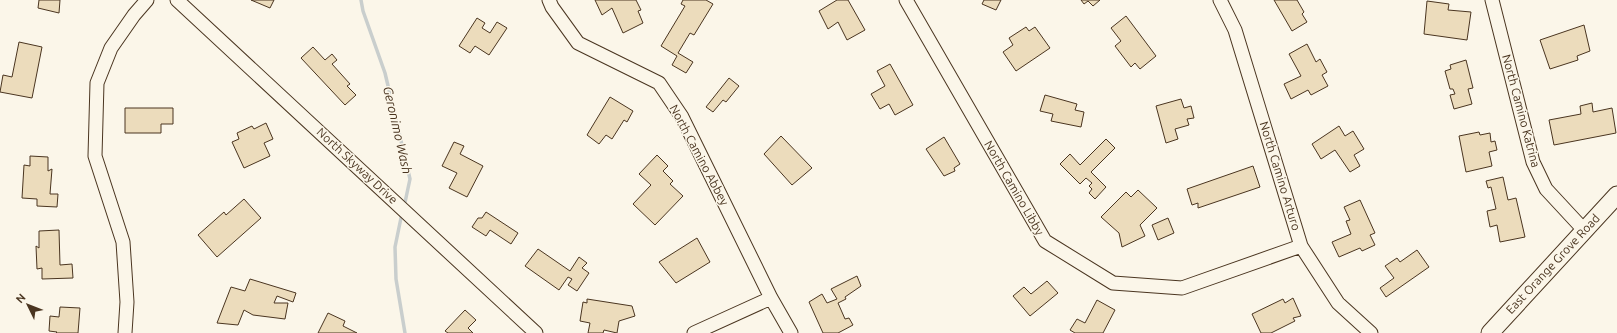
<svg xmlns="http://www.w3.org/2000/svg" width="1617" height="333" viewBox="0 0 1617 333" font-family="Ubuntu,sans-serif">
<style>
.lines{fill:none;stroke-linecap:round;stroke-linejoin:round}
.stream{stroke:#c9cecd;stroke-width:3.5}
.building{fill:#ecdcbc;stroke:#4a3520}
.minor-casing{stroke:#4a3520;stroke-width:15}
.major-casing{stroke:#4a3520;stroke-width:19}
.minor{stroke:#fbf6e9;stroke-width:13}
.major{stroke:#fbf6e9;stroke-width:17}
.labels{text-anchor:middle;stroke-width:3;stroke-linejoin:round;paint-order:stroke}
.street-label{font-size:12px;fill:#4a3520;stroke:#fbf6e9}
.water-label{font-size:13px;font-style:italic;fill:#4a3520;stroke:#fbf6e9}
</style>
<rect width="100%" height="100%" fill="#fbf6e9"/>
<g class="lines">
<path class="stream" d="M361 0 363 11 385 73 410 179 404 207
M402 213 395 247 396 279 405 333"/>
</g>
<path class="building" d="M39 0H60L59 13 38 8Z
M251 0H274L270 8Z
M595 0H636L641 10 638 11 643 23 623 33 612 8 602 15Z
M683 0H706L713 4 694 35 690 33 678 53 693 62 686 73 672 65 677 56 661 46 685 6 681 4Z
M837 0H848L865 30 847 40 838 22 828 29 819 11Z
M984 0H1001L996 10 982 4Z
M1081 0H1100L1093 6 1088 1 1084 4Z
M1274 0H1297L1304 12 1302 14 1307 22 1292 31Z
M1427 1 1449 4 1448 10 1471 12 1467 40 1424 34Z
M1126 16 1156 56 1140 69 1135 63 1131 67 1115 46 1121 41 1111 28Z
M477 18 485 23 482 28 490 33 497 22 507 28 489 55 475 46 470 53 459 46Z
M1584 25 1590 51 1577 56 1578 60 1550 69 1540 40Z
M1026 27 1029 31 1035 27 1050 48 1016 71 1003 52 1013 45 1009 38Z
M19 42 42 47 32 98 0 92 3 75 12 77Z
M1307 44 1316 62 1320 59 1327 72 1322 75 1328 86 1311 95 1308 90 1291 99 1284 84 1301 76 1289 54Z
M313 47 325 60 332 54 337 60 332 64 350 84 347 86 356 95 345 105 301 58Z
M1466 60 1473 88 1468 89 1472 104 1454 109 1450 95 1455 94 1453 89H1450L1445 71 1451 69 1450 65Z
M890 64 913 105 895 115 889 104 880 109 871 94 885 86 877 71Z
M729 78 739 86 726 102 723 100 713 112 706 107Z
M1045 95 1077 104 1075 110 1084 112 1081 127 1051 121 1053 114 1040 111Z
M610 97 633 111 627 122 624 120 612 139 606 135 599 144 587 135Z
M1181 99 1184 108 1191 106 1194 118 1187 119 1189 125 1175 129 1178 139 1166 143 1156 106Z
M1592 103 1593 112 1612 108 1616 133 1554 145 1549 120 1581 114 1580 106Z
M125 108H173V124H161V133H125Z
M266 123 273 139 264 143 270 156 244 168 232 142 239 139 237 133 252 126 254 129Z
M1339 126 1345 136 1353 131 1364 149 1354 155 1360 166 1350 172 1335 150 1321 159 1312 144Z
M1479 132 1480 135 1490 133 1491 142 1495 141 1497 150 1489 152 1492 166 1466 172 1459 136Z
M781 136 812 168 792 185 764 154Z
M944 137 960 164 954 168 955 171 944 176 926 149Z
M1106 139 1115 148 1091 172 1106 187 1095 199 1089 193 1092 189 1089 186 1092 183 1086 178 1080 184 1060 164 1070 154 1080 165Z
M454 142 464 146 460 154 483 166 467 197 449 188 457 173 442 166Z
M657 155 668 166 663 171 673 181 670 184 683 196 655 225 633 204 651 185 639 174Z
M30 156 48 157V171L52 169 50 194H58L57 207 37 206V199L22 198 24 165 30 166Z
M1253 166 1260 187 1198 208V203L1192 205 1187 189Z
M1503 177 1508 200 1516 198 1525 237 1500 242 1497 225 1490 227 1487 211 1496 209 1491 187 1488 188 1486 181Z
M1138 190 1157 208 1140 225 1145 236 1122 247 1119 233 1101 217 1126 192 1131 197Z
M244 199 261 218 217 257 198 235 224 212 226 215Z
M1360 200 1375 233 1370 235 1375 245 1362 251 1360 248 1339 257 1332 242 1351 234 1346 221 1350 220 1344 207Z
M486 212 518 233 511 244 490 230 486 236 472 227 478 218H482Z
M1168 218 1174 233 1158 240 1152 225Z
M59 230 60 265 72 264 73 278 42 279V268L37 269 36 246 39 248V231Z
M697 238 710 262 676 283 659 262Z
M538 249 570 271 579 257 587 263 582 268 589 273 577 291 568 285 572 279 568 277 559 290 525 266Z
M1417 250 1429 267 1386 297 1380 288 1394 278 1385 266 1397 258 1400 262Z
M857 276 861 286 845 297 846 299 838 303 845 319 849 318 853 325 838 333H823L809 302 822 294 827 303 837 299 831 289Z
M250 279 296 293 293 302 277 296 274 303H288L285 319 253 315 244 310 238 325 217 323 231 287 245 291Z
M1047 281 1058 293 1030 316 1013 296 1024 287 1031 294Z
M1293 298 1301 316 1293 318 1295 321 1271 333H1261L1252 314 1283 299 1285 303Z
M587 299 632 306 635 316 619 321 617 333 604 330 603 333H588L590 323 580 321 583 302 587 303Z
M1097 300 1115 310 1103 333H1075L1070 330 1077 319 1085 323Z
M60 307 80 308 78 333H56L57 332 49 331 50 316 59 317Z
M465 310 476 320 468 328 473 333H448L445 331Z
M328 313 345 321 343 326 357 333H318Z"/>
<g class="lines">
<defs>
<path id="minor" d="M177 0 536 333
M549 0 552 7 578 43 659 83 682 117 771 298 791 333
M906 0 1045 241 1113 283 1182 288 1301 246
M1220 0 1235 30 1301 246 1338 303 1371 333
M1492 0 1533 162 1546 189 1584 230
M125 333 127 302 123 242 95 156 97 83 111 48 134 15 147 0
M694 333 771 298"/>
<path id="major" d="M1490 333 1617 195"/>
</defs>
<use href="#minor" class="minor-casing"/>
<use href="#major" class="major-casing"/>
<use href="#minor" class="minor"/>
<use href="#major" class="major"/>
</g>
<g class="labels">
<g class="street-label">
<text transform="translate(1521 111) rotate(75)" y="4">North Camino Katrina</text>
<text transform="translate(699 155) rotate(62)" y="4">North Camino Abbey</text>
<text transform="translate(357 166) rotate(43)" y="4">North Skyway Drive</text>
<text transform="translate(1280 176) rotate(73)" y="4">North Camino Arturo</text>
<text transform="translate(1014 188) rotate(60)" y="4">North Camino Libby</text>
<text transform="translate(1553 264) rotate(-47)" y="4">East Orange Grove Road</text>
</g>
<g class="water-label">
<text transform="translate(398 130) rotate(77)" y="5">Geronimo Wash</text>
</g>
</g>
<g transform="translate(28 305) rotate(313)" stroke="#fbf6e9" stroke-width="3" paint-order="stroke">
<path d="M0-3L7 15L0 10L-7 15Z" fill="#4a3520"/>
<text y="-6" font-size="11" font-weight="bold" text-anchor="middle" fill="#4a3520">N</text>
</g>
</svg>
